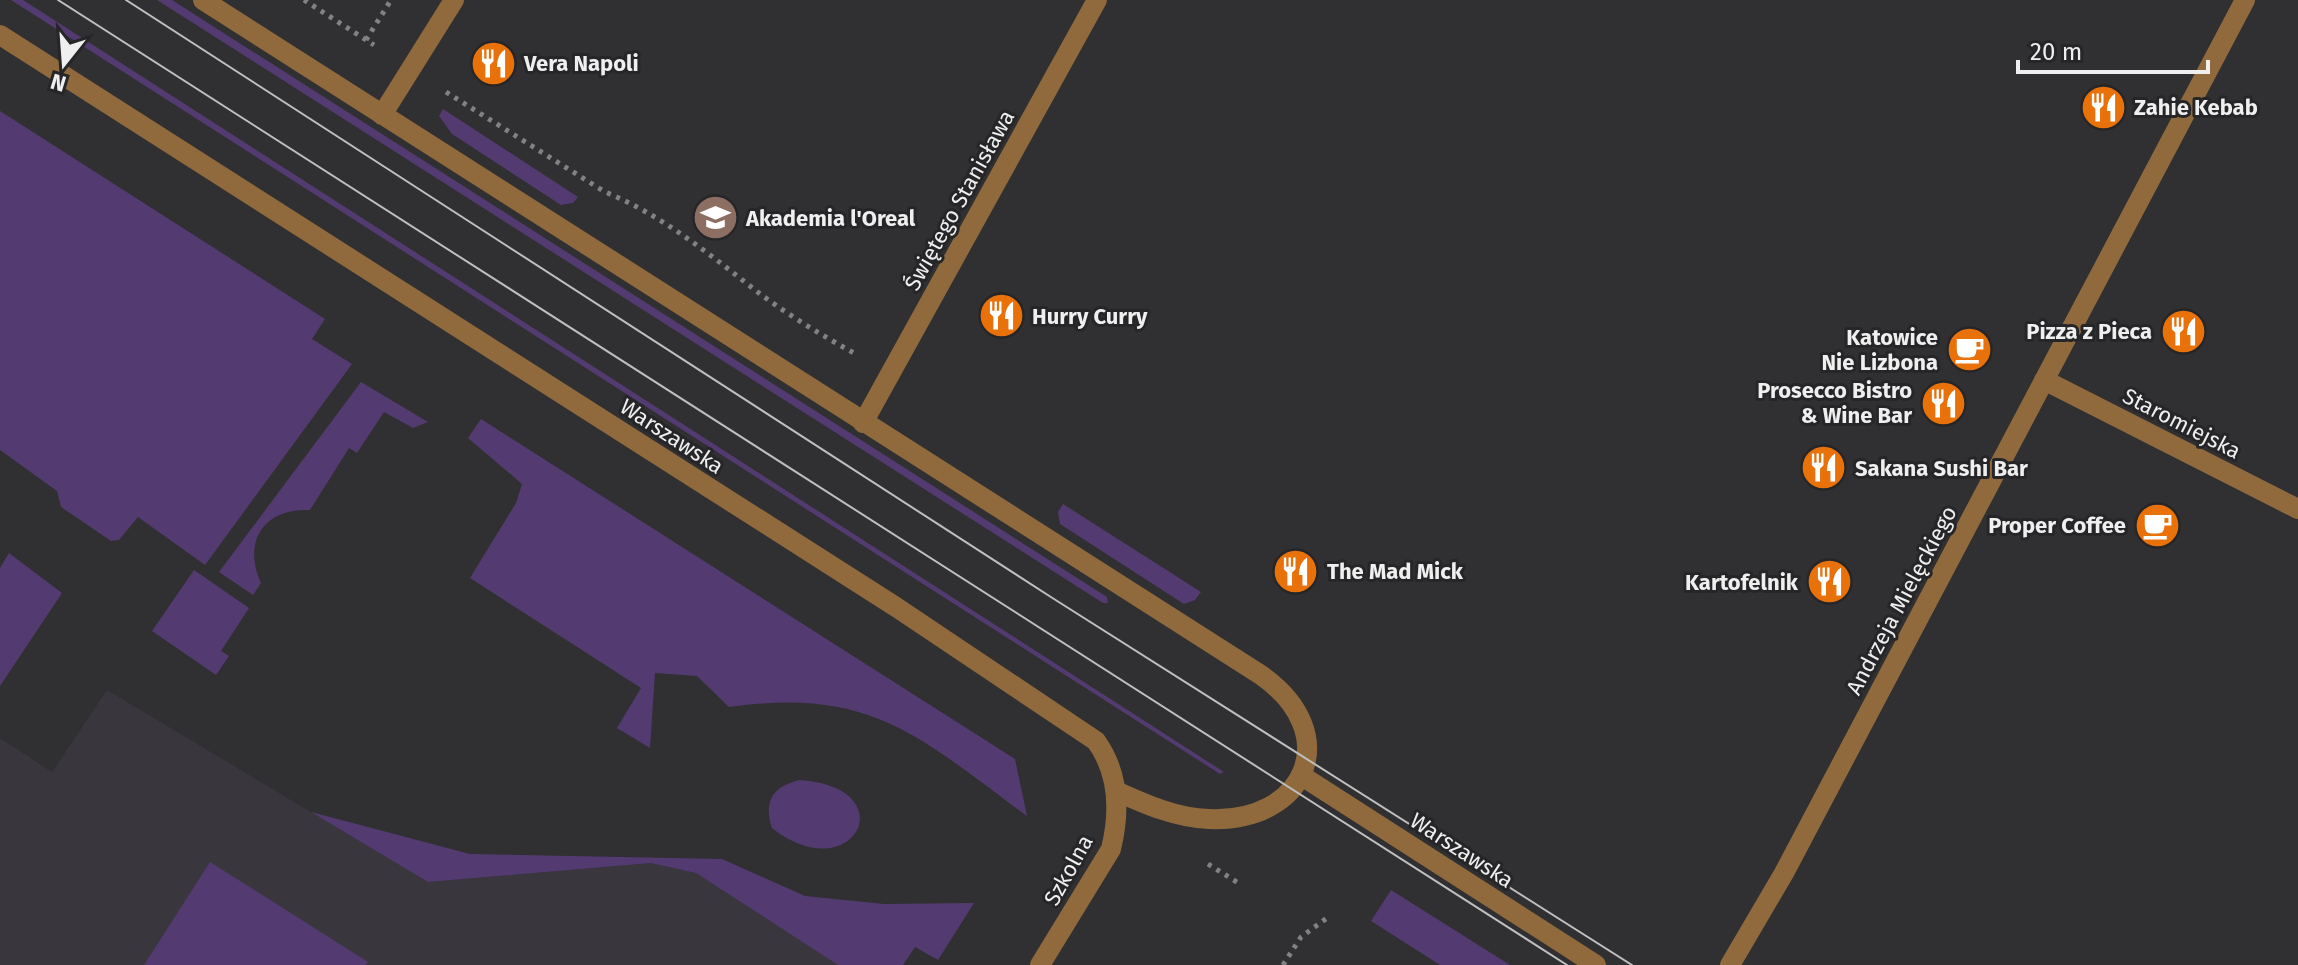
<svg xmlns="http://www.w3.org/2000/svg" width="2298" height="965" viewBox="0 0 2298 965" font-family="'Fira Sans',sans-serif">
<style>
.built{fill:#39363e}
.green{fill:#533b72}
.lines{fill:none;stroke-linecap:round;stroke-linejoin:round}
.path{stroke:#828283;stroke-width:5;stroke-dasharray:4 6;stroke-linecap:butt}
.pedestrian{stroke:#906a3d;stroke-width:20}
.minor{stroke:#906a3d;stroke-width:20}
.tertiary{stroke:#906a3d;stroke-width:20}
.tram{stroke:#bfbfc0;stroke-width:2}
.labels{text-anchor:middle;stroke-width:6;stroke-linejoin:round;paint-order:stroke}
.poi-label{font-size:22px;font-weight:bold;fill:#efeff0;stroke:#262527;text-anchor:start}
.street-label{font-size:22px;fill:#efeff0;stroke:#262527}
</style>
<rect width="100%" height="100%" fill="#302f31"/>
<path class="built" d="M107 690 428 882 651 863 696 873 838 965H0V738L52 772Z"/>
<path class="green" d="M11 0H23L1224 772 1220 774Z
M157 0H172L1107 597 1108 603H1103Z
M443 109 578 197 573 203 561 205 452 134 439 116Z
M0 111 325 319 312 339 352 364 205 565 138 517 119 540 111 541 61 507 57 491 0 450Z
M361 382 428 422 413 428 384 412 357 453 349 448 310 510C264 508 242 541 261 583L253 595 219 572Z
M481 419 1015 759 1027 816C919 737 872 687 729 707L697 676 655 673 650 748 617 728 641 688 470 578 516 503 522 484 468 438Z
M1063 504 1201 592 1195 600 1184 604 1060 524 1058 512Z
M9 553 62 593 0 686V568Z
M194 570 249 608 221 651 229 656 216 675 152 631Z
M799 780C908 787 853 892 772 828 763 801 773 787 799 780Z
M311 812 470 854 722 859 805 896 884 904 974 903 938 960 915 947 903 965H838L696 873 651 863 428 882Z
M210 862 368 962 366 965H144Z
M1391 890 1510 965H1440L1371 921Z"/>
<g class="lines">
<path class="path" d="M304 0 374 45
M366 40 391 0
M446 92 605 192C660 214 708 253 755 290 785 313 821 335 854 353
M1208 864 1240 884
M1283 965 1301 937 1327 918"/>
<path class="pedestrian" d="M2044 380 2298 509
M863 423 1097 0
M1730 965 1784 873 2245 0"/>
<path class="minor" d="M203 0 1261 675C1345 734 1306 823 1209 819 1176 818 1145 804 1116 791
M382 115 454 0
M1302 776 1596 965"/>
<path class="tertiary" d="M0 35 896 607 1096 741C1119 773 1120 812 1111 849L1040 965"/>
<path class="tram" d="M58 0 1567 965
M126 0 1054 599 1632 965"/>
</g>
<defs>
<symbol id="restaurant-disc" viewBox="-11 -11 22 22"><circle r="9.5" fill="#e8710a" stroke="#262527"/><path d="M-5-6h1v4h1v-4h1v4h1v-4h1v5L-1.5 .5V6h-2V.5L-5-1ZM5-6V6H3V1.5H1.5Q1.5-4 5-6Z" fill="#fff"/></symbol>
<symbol id="school-disc" viewBox="-11 -11 22 22"><circle r="9.5" fill="#8d6e63" stroke="#262527"/><path d="M0-5L7-2L0 1L-7-2ZM-4 1L0 2.5L4 1V4Q0 6-4 4Z" fill="#fff"/></symbol>
<symbol id="cafe-disc" viewBox="-11 -11 22 22"><circle r="9.5" fill="#e8710a" stroke="#262527"/><path d="M-5.5-4.5H6V0H3Q3 3.5 0 3.5H-2.5Q-5.5 3.5-5.5 0ZM3-3.2v2h1.7v-2ZM-6 4.5H4V6H-6Z" fill="#fff"/></symbol>
</defs>
<g fill-rule="evenodd">
<use href="#restaurant-disc" x="468" y="38" width="51" height="51"/>
<use href="#restaurant-disc" x="2078" y="82" width="51" height="51"/>
<use href="#school-disc" x="690" y="192" width="51" height="51"/>
<use href="#restaurant-disc" x="976" y="290" width="51" height="51"/>
<use href="#restaurant-disc" x="2158" y="306" width="51" height="51"/>
<use href="#cafe-disc" x="1944" y="324" width="51" height="51"/>
<use href="#restaurant-disc" x="1918" y="378" width="51" height="51"/>
<use href="#restaurant-disc" x="1798" y="442" width="51" height="51"/>
<use href="#cafe-disc" x="2132" y="500" width="51" height="51"/>
<use href="#restaurant-disc" x="1270" y="546" width="51" height="51"/>
<use href="#restaurant-disc" x="1804" y="556" width="51" height="51"/>
</g>
<g class="labels">
<g class="poi-label">
<text x="524" y="71">Vera Napoli</text>
<text x="2134" y="115">Zahie Kebab</text>
<text x="746" y="226">Akademia l'Oreal</text>
<text x="1032" y="324">Hurry Curry</text>
<text x="2152" y="339" text-anchor="end">Pizza z Pieca</text>
<text x="1938" y="345" text-anchor="end">Katowice<tspan x="1938" dy="25">Nie Lizbona</tspan></text>
<text x="1912" y="398" text-anchor="end">Prosecco Bistro<tspan x="1912" dy="25">&amp; Wine Bar</tspan></text>
<text x="1855" y="476">Sakana Sushi Bar</text>
<text x="2126" y="533" text-anchor="end">Proper Coffee</text>
<text x="1327" y="579">The Mad Mick</text>
<text x="1798" y="590" text-anchor="end">Kartofelnik</text>
</g>
<g class="street-label">
<text transform="translate(959 200) rotate(-61)" y="8">Świętego Stanisława</text>
<text transform="translate(2182 423) rotate(27)" y="8">Staromiejska</text>
<text transform="translate(672 436) rotate(33)" y="8">Warszawska</text>
<text transform="translate(1901 600) rotate(-62)" y="8">Andrzeja Mielęckiego</text>
<text transform="translate(1462 850) rotate(33)" y="8">Warszawska</text>
<text transform="translate(1068 870) rotate(-61)" y="8">Szkolna</text>
</g>
</g>
<g transform="translate(64 64) rotate(197)" stroke="#262527" stroke-width="6" paint-order="stroke">
<path d="M0-6L14 30L0 20L-14 30Z" fill="#efeff0"/>
<text y="-12" font-size="22" font-weight="bold" text-anchor="middle" fill="#efeff0">N</text>
</g>
<path d="M2018 60v12h190v-12" fill="none" stroke="#efeff0" stroke-width="4"/>
<text x="2030" y="60" font-size="24" fill="#efeff0" stroke="#262527" stroke-width="6" paint-order="stroke">20 m</text>
</svg>
